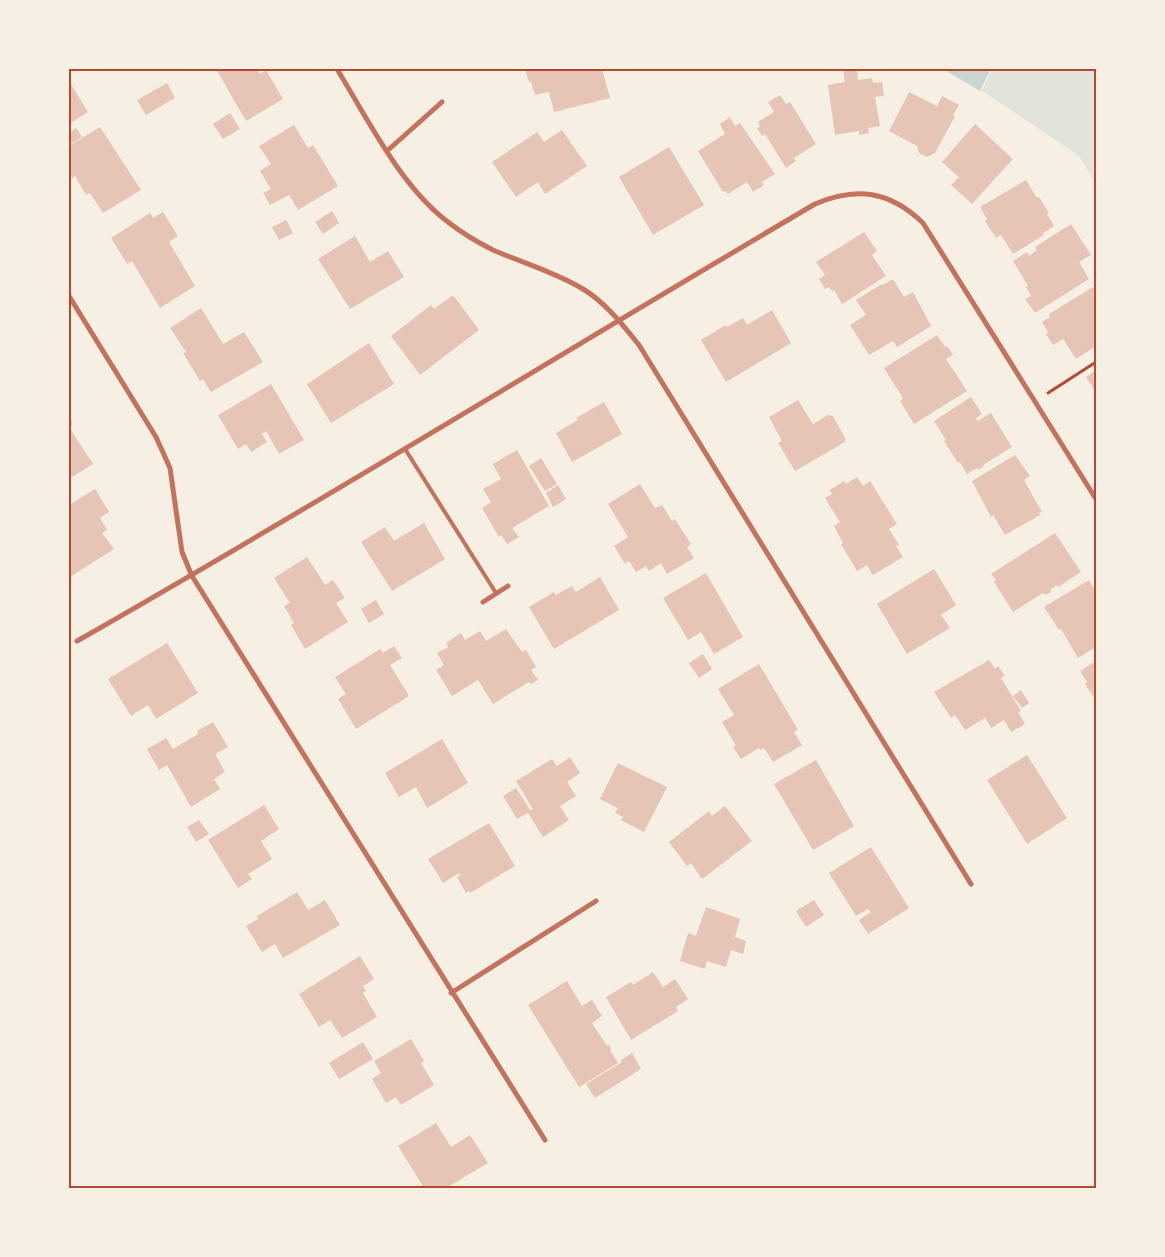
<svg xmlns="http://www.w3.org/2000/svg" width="1165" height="1257" viewBox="0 0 1165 1257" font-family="'Nunito Sans',sans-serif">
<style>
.green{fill:#e2e4dc}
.water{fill:#c9d6d2}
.building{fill:#e6c5b7}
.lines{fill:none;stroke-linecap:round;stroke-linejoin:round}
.path{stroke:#b5482f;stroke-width:3}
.service{stroke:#c5725c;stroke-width:4}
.minor{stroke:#c5725c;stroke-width:5}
.neatline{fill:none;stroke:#b5482f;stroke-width:2}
</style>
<rect width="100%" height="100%" fill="#f6efe4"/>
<path class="green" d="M993 69H1096V184L1079 156 982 91Z"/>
<path class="water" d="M943 69H991L980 91Z"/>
<path class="building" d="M216 69H257L260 74 266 70 283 99 246 121Z
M525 69H602L610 98 554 112 549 92 535 95 531 82H529Z
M843 69H857L858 80 872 78 873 83 882 82 884 96 875 97 880 126 868 128 869 133 859 135V131L835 135 828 85 845 82Z
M69 81 88 112 69 124Z
M167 83 175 98 146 115 137 100Z
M909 92 937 106 942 96 959 105 953 115 955 116 935 153 927 157 919 153 917 146 889 131Z
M780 95 786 104 790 102 816 144 794 158 796 161 786 168 765 134 762 136 757 128 760 127 758 122 774 112 768 102Z
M230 113 240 129 223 139 213 124Z
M730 117 735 126 740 123 775 174 762 182 764 185 753 192 747 182 728 194 725 191 723 192 698 151 725 134 720 124Z
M975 124 1013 159 972 204 951 185 959 177 942 162Z
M294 125 308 148 313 145 338 186 298 210 289 195 270 205 263 193 271 189 260 171 271 164 259 146Z
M100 127 141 190 103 213 90 193 86 195 75 176 72 178 69 173V146Z
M76 128 82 137 69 145V133Z
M562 130 587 166 545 194 538 182 516 197 492 162 537 132 544 142Z
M669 147 704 205 653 235 619 177Z
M1026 180 1037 198 1039 197 1049 213 1047 214 1054 226 1043 233 1044 235 1013 254 1001 235 996 238 985 221 987 219 980 207Z
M332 211 339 223 323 234 315 222Z
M163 212 178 236 169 242 195 286 160 308 132 261 127 264 111 238 150 213 153 218Z
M286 220 293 233 279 240 272 227Z
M1071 224 1091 255 1079 262 1089 279 1035 313 1025 299 1031 296 1026 287 1028 286 1013 261 1027 252 1029 256 1037 250 1035 247Z
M864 232 877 251 872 255 886 276 842 304 834 290 832 291 829 287 825 289 819 279 825 275 816 262Z
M355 236 370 262 388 251 404 277 350 309 318 259Z
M893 279 904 297 913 292 931 326 897 347 893 341 869 355 850 325 866 315 856 300 882 284 883 285Z
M1093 287 1095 289 1096 288V346L1076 359 1063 339 1053 345 1046 334 1048 332 1042 322 1050 317 1049 314Z
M453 295 479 330 420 375 391 336 431 305 434 309Z
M201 308 223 344 244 332 263 362 211 392 203 379 200 381 183 353 186 352 170 328Z
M772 310 791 343 726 382 701 340 726 325 727 327 743 318 747 325Z
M937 335 945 347 947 346 953 355 946 359 967 391 914 424 900 401 903 398 884 368Z
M369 343 394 384 331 423 307 384Z
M1096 370V393L1086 377Z
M271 384 304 440 279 454 266 431 262 434 267 442 251 452 246 444 238 449 218 415Z
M971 397 982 414 976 418 978 421 991 413 1012 447 983 465 984 466 978 470 977 468 967 474 960 462 958 463 944 441 946 440 934 421Z
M798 400 813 424 828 415 833 416 845 438V442L795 471 778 443 782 441 769 417Z
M604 402 622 434 572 462 556 433 578 420 576 418Z
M69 417 73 424 69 427 93 464 69 479Z
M517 450 549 506 512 528 519 537 507 544 501 535 499 537 482 508 491 502 483 489 501 479 493 464Z
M1015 455 1030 476 1024 480 1042 512 1039 513 1040 515 1005 535 993 515 991 517 972 481Z
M541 458 557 484 545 491 529 466Z
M857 477 863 486 870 481 897 524 889 529 899 545 896 546 903 557 873 575 867 565 857 571 841 544 843 543 834 526 840 522 825 498 832 494 830 490 844 481 846 484Z
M640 484 655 508 662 505 672 521 675 519 691 544 687 547 694 558 667 574 661 563 649 571 646 566 636 572 629 561 625 564 614 546 628 537 608 504Z
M558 485 566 499 553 507 546 493Z
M95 489 109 512 100 518 107 530 102 533 114 549 70 577 69 574V505Z
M424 523 445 559 392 591 361 542 385 527 394 541Z
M1055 533 1081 572 1058 587 1057 585 1050 590 1052 591 1046 595 1043 593 1013 612 994 582 996 580 991 574Z
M307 557 325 585 333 580 345 598 336 603 348 622 305 649 291 625 294 623 284 606 290 603 274 578Z
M934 569 956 605 941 615 950 628 907 654 877 604Z
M706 573 743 637 714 654 701 632 688 640 663 598Z
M600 577 619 610 554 649 529 607 554 592 556 595 572 586 576 592Z
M1089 580 1096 592V647L1078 658 1061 629 1059 630 1044 607Z
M376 600 384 614 369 623 361 609Z
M506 629 522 652 526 650 536 667 531 670 538 680 531 684 529 682 493 704 478 680 452 696 436 670 444 665 437 653 448 647 446 643 461 633 465 640 480 631 486 641Z
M167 643 198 693 156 719 148 705 131 716 108 679Z
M394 646 402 658 390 665 409 696 356 729 338 699 346 694 335 677 380 649 383 653Z
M703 654 712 669 699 678 689 663Z
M989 660 995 669 998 666 1005 676 1001 678 1021 711 1018 712 1025 724 1011 732 1004 720 991 728 985 718 965 730 955 715 951 718 934 692Z
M1096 661V701L1085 684 1087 682 1080 671Z
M759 664 798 730 794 732 802 745 773 762 764 748 760 750 759 748 741 759 733 747 736 746 722 722 734 715 718 689Z
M1021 690 1029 703 1022 708 1013 696Z
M213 722 228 747 215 754 225 772 214 779 220 789 191 807 167 765 159 770 147 749 166 738 173 749 198 734 197 731Z
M442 739 468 783 427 808 416 787 399 797 385 773Z
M1027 755 1067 818 1027 844 987 780Z
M570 757 580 773 567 782 576 796 560 806 569 820 543 837 528 813 517 819 503 796 516 788 530 810 533 809 516 781 552 759 557 766Z
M816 760 854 826 813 850 774 784Z
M618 763 667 787 644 832 621 820 623 817 615 813 618 808 600 799Z
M264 805 279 829 261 841 272 859 248 874 252 879 238 888 208 840Z
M725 806 752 841 702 879 691 863 687 866 669 842 709 811 712 816Z
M199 820 209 834 196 842 187 827Z
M489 823 515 866 470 893 469 891 466 893 457 877 460 876 459 873 443 883 428 859Z
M871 847 909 908 868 934 859 920 871 912 868 909 856 916 829 873Z
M297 892 308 910 325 900 340 925 283 958 275 944 262 952 246 926 258 919 257 916Z
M814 900 824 915 806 927 796 911Z
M706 907 740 919 735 937 746 941 743 954 731 950 726 967 707 961 705 969 680 961 688 933 696 936Z
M360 956 374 979 363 986 366 991 363 993 377 1017 342 1038 330 1020 319 1027 299 994Z
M653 972 663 987 675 979 688 999 676 1007 678 1011 631 1040 606 997 631 982 633 985Z
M567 981 582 1006 592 1000 602 1016 592 1023 607 1046 609 1044 611 1049 610 1050 618 1063 579 1087 528 1005Z
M411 1039 424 1061 421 1063 434 1085 401 1105 396 1097 386 1103 372 1079 381 1073 374 1061Z
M363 1042 373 1059 339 1079 329 1063Z
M632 1053 641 1069 595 1098 586 1084 622 1062 621 1060Z
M436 1123 451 1147 470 1135 488 1163 446 1188H424L398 1146Z"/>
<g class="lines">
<path class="path" d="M1048 393 1096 362"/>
<path class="service" d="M405 449 496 593"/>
<path class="minor" d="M337 69C367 118 401 187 448 222 462 233 477 242 493 250 523 263 555 272 583 289 606 303 623 325 639 345L971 884
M387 151 442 102
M69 296 156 437 170 468 182 552 192 576 545 1140
M483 602 508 586
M77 641C325 500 568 349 815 204 856 186 890 191 923 223L1096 499
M451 993 596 901"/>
</g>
<rect width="1165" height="1257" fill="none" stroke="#f6efe4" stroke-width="140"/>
<rect x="70" y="70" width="1025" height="1117" class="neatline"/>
</svg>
